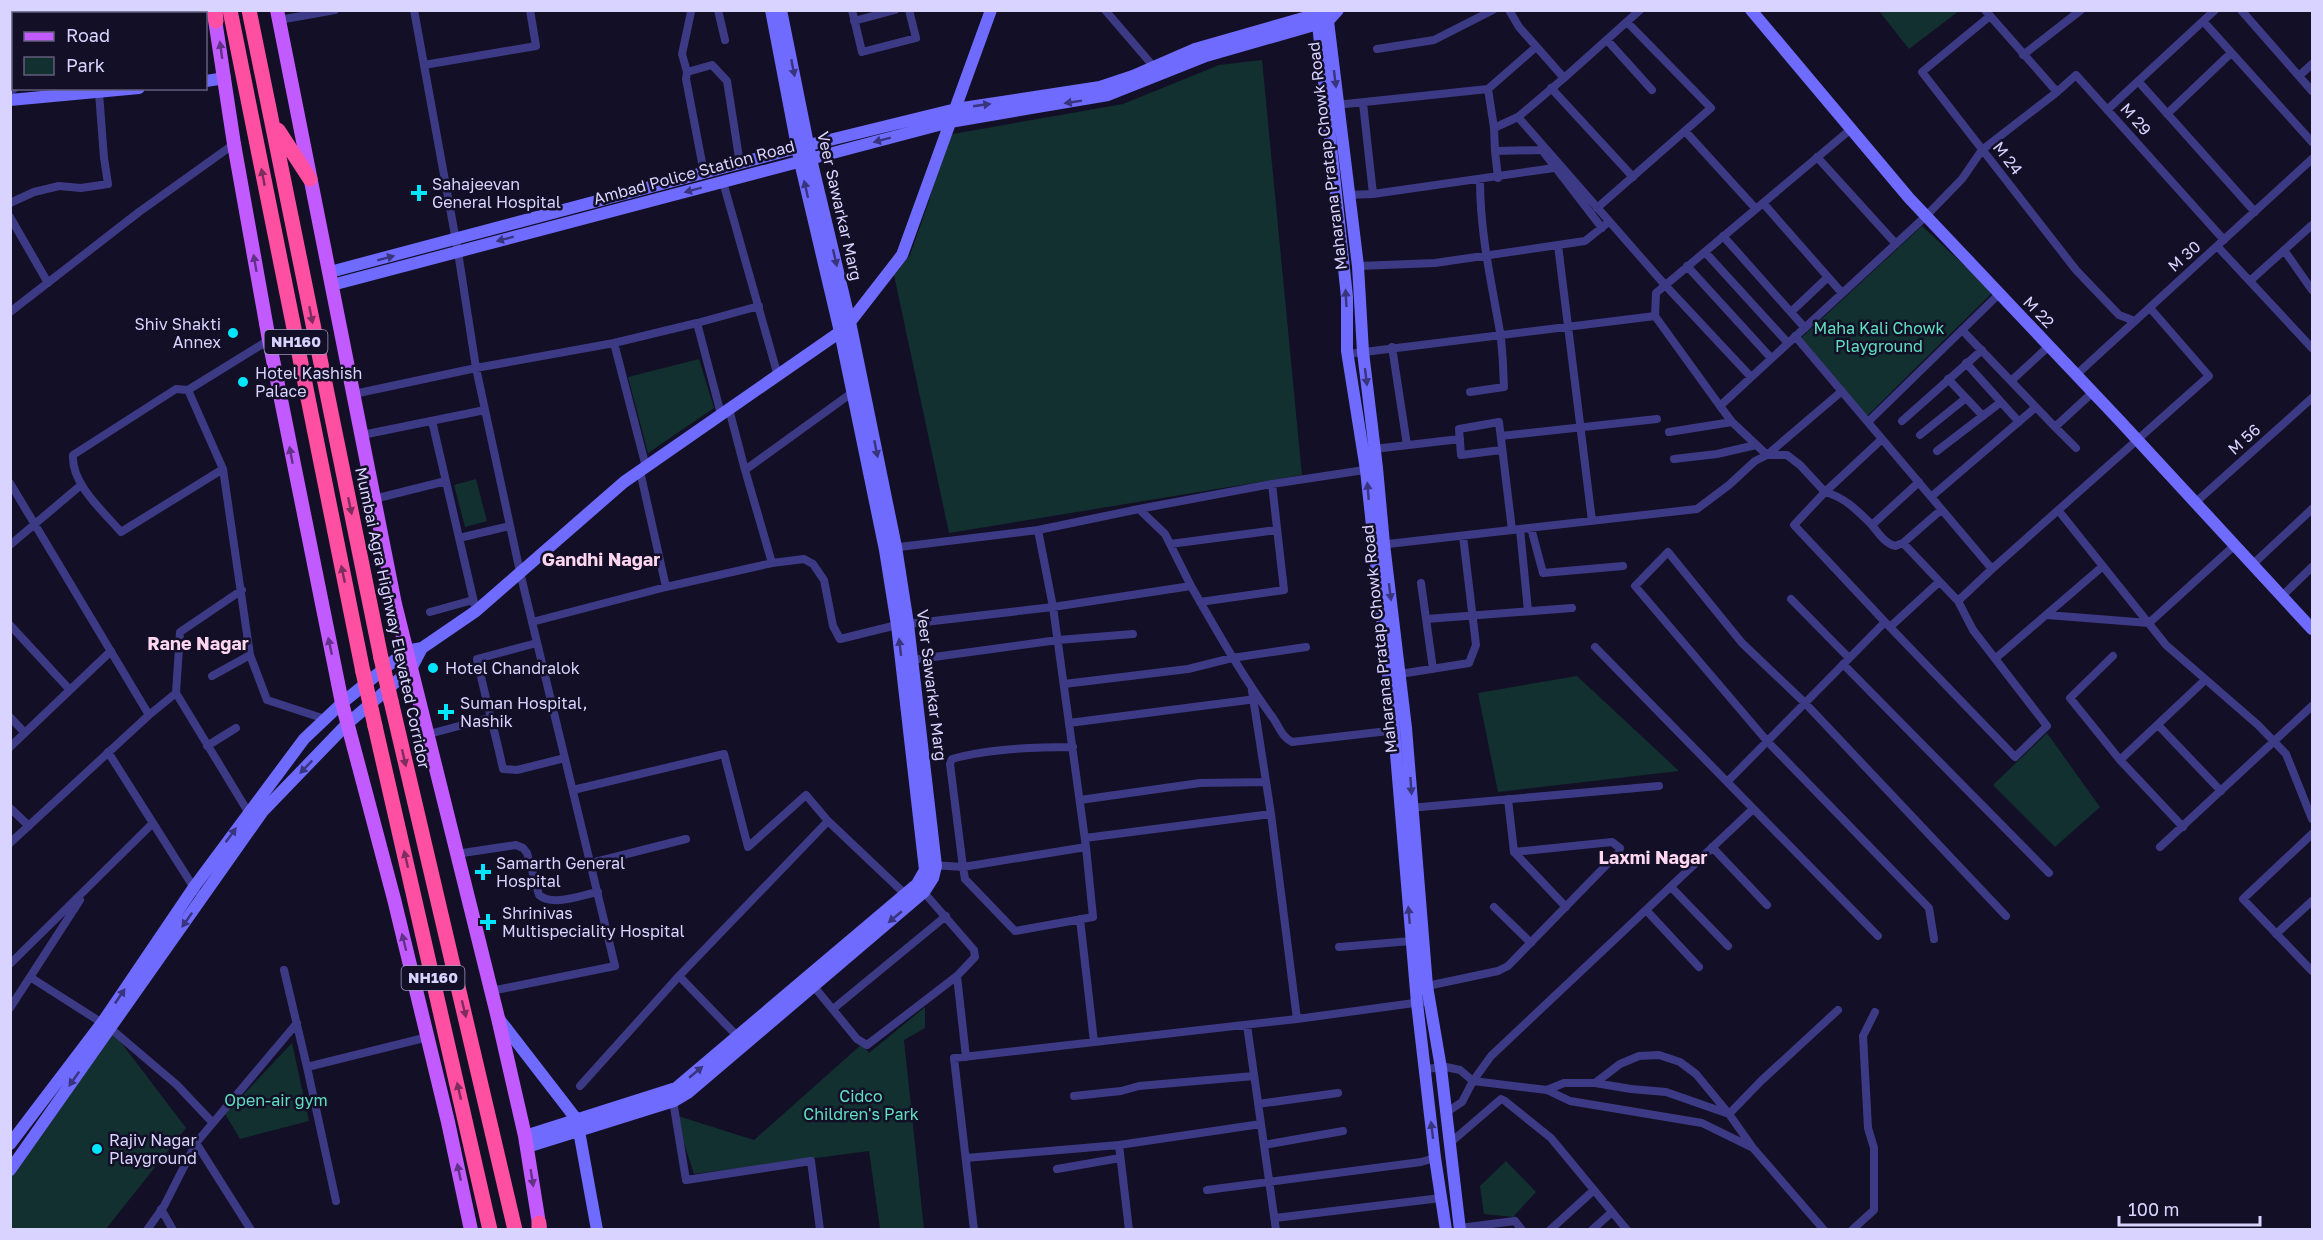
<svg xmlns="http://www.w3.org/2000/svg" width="2323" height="1240" viewBox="0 0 2323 1240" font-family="'Golos Text',sans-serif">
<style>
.green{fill:#12302f}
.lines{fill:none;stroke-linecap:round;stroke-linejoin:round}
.street{stroke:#3d3a85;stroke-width:8}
.secondary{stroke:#6f6bff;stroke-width:12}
.primary{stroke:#c25bff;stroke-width:14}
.highway{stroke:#ff4fa3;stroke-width:15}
.highway-bridge{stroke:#ff4fa3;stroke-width:15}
.oneway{fill:#623188}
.oneway2{fill:#38347d}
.oneway3{fill:#7d2c5e}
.poi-dot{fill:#00e5ff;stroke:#130f26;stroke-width:2}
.labels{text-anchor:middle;stroke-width:5;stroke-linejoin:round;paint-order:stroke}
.shield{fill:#130f26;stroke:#9e99be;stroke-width:1.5}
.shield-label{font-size:15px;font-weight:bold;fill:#d9d4ff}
.street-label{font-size:16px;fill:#d9d4ff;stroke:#130f26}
.poi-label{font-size:16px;fill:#d9d4ff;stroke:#130f26;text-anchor:start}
.park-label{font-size:16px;fill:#5fe0c0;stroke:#130f26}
.neighbourhood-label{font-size:18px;font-weight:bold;fill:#ffd6f0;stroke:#130f26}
</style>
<rect width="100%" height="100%" fill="#130f26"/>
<path class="green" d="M1879 11H1959L1909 49Z
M1262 60 1302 475 949 533 894 275 910 255 929 201 947 135 1123 104 1219 65Z
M1922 226 1993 292 1866 417 1801 338Z
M699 359 714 408 648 453 628 377Z
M476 479 487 521 465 527 454 485Z
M1577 676 1679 771 1498 792 1478 693Z
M2047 733 2100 807 2055 847 1993 785Z
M925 1007V1028L904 1040 924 1229H880L869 1151 694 1174 675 1115 754 1140 862 1044 869 1053Z
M110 1028 186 1128 106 1229 11 1230V1170Z
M292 1043 309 1121 240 1139 225 1114Z
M1506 1161 1536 1192 1513 1217 1484 1214 1480 1186Z"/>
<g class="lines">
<path class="street" d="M78 10 79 14
M414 10 458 252 476 368 520 572 615 966 491 991
M718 10 725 40
M852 10 862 52 916 38 909 10
M1105 10 1154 67
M1509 10 1519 27 1564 78 1640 10
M1985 10 2057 92 2076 75 2224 240
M2241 10 2312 91
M691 12 682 54 687 72 686 79 704 173
M97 14 101 10
M1990 16 1922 72 2076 270 2119 315 2135 321
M279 20 335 10
M854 21 895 10
M2203 21 2312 142
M1607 40 1652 90
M1377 49 1434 40 1493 10
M2023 55 2081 10
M424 65 536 46 530 10
M687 72 712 65 727 81 740 164
M2299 76 2312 64
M1564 78 1518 117 1665 285 1751 377
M2138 81 2255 212
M1551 88 1633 177
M1488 89 1536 47
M10 92 15 88
M1363 103 1373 194
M1336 105 1488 89 1494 128 1518 117
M2107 110 2215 10
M2167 114 2231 53
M1494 128 1495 151 1542 150 1602 228
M1685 131 1756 209
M1495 151 1498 178
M1817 157 1896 244
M723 182 778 376
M1348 195 1373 194 1554 168
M10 203 34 192 59 186 81 188 108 184 104 158 99 93
M1763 203 1842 293
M1597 208 1711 108 1627 22
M10 217 48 283
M1723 236 1805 328
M1558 245 1585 241 1605 225
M2217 246 2312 348
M2284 250 2312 290
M1705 252 1788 343
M1358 266 1435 263 1558 245 1592 521
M1687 266 1771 358
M2251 280 2312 225
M10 312 139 212 234 144
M1791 312 1828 277
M1655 316 1656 293 1851 129
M1962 330 2055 427 2093 392
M1795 336 1992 569 2209 376 2150 308
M269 340 188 390 223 469 250 655 267 700 325 719
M1392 347 1407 445
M1348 354 1655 316 1720 406 1926 216 1962 179 1982 150 2057 92
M1966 363 2019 422
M2076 375 2312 159
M1948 379 1983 416
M2011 381 2049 346
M188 390 176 389 73 455C71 484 104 512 121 532L223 469
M1470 392 1504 387C1503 369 1503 350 1500 332 1491 280 1480 233 1480 180
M354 394 476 368 614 343
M729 409 745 470
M721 414 697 323 759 306
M432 421 476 611
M1902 421 1982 350
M1868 422 1999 294
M2055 427 2076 448
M1669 432 1732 422
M362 435 485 410
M1920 435 1966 398
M1501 436 1657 419
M1374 449 1460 439
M1501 450 1461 455 1459 429 1499 422 1512 530
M1937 451 2001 402
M1767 455 1842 391
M1674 459 1717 454 1756 445
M646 467 614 343 697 323
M640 471 666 587
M10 483 149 715
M1825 492C1844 497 1857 510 1871 524 1878 532 1884 543 1895 546L1903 543 1941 510
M1825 492 1882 439
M1931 497 2036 407
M374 499 446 481
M2196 502 2312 398
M1139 509 1272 484 1371 469
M2058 510 2166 645 2258 725 2286 754 2312 819
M1872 525 1919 482
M1531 528 1543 573 1623 566
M1520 529 1528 611
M1038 530 1139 509 1165 534 1191 586
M459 538 510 526
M1170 544 1277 530
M10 545 81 485
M1379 545 1697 509 1729 485 1755 461 1767 455 1732 422 1720 406
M891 548 1038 530 1053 607 1086 847 1093 917 1015 931 965 879 963 867 932 865
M772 563 745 470 853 392
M2253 564 2312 509
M1421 583 1433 669
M242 590 180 632 176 693 250 815
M2282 596 2312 567
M1791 599 1849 658
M1958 601 1992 569
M1200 602 1284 590 1272 484
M430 612 473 600
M2047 615 2149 623 2235 545
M1426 619 1572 608
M532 622 666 587 772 563 804 559 813 564 824 580 833 626 840 639 897 625
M1885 622 2015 757 2047 726 1973 630 1958 601 1903 543
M908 624 1053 607 1191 586C1217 631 1242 676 1273 718 1280 728 1281 736 1292 742L1397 730
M10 625 70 690
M1890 627 1939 582
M537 643 477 659C485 696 495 732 503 769L517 770 565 758
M1595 647 1878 936
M2113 656 2070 698 2120 760
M1996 658 2103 566
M912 660 1058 640 1133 634
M1843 664 2049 873
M1400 674 1469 663 1476 645 1463 536
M212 676 250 655
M1064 684 1188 669 1232 658 1306 647
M1252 691 1271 814 1297 1019
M10 717 25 733
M1069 723 1256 699
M2158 725 2221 791
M429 734 489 718
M207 746 236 728
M10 747 111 651
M1073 747C1038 747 986 749 952 759L950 764 963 867 1086 847
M108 752 196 891
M1727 782 1885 622 1794 525 1825 492 1800 465 1787 455H1767
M573 790 724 754 748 847 806 795 828 821
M1508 799 1514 852 1566 907
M1080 800 1200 783 1266 782
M10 808 29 826
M1409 808 1659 786
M2183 827 2120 760 2205 680
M2312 834 2243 899 2312 971
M1085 838 1271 814
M10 843 149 715 176 693
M1712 847 1767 905
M2160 847 2312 706
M456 854 516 845 523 848 527 853 539 895C553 907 581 895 598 892
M591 863 686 839
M1671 887 1728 946
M1494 907 1531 943
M1646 910 1699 967
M1080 919 1094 1042
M2276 934 2312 901
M1934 939 1929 908 1767 741 1635 586 1668 552 1742 643 1805 703 2006 916
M1339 947 1411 941
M10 964 153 823
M284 970 307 1067 428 1037
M679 976 741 1040
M957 976 966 1057
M30 977 110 1028 177 1085 212 1122
M811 983 857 1039 867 1045 957 976 975 957 974 950 921 889
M1427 986 1498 971 1508 966 1619 852 1620 848 1612 842 1514 852
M10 1008 80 900
M833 1009 946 916
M1247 1025 1276 1230
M307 1067 336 1201
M1424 1069 1446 1067 1460 1070 1473 1081 1547 1090 1564 1083H1595L1620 1064 1639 1056 1659 1055 1680 1062 1696 1074 1729 1114 1753 1148 1824 1230
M1595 1083 1631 1089 1666 1092 1729 1114 1761 1081 1838 1010
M580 1086 679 976 828 821 905 894
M1547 1090 1570 1101 1702 1123 1753 1148
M1074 1096 1121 1091 1139 1086 1254 1076
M673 1101 686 1180 811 1161 820 1230
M1258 1104 1338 1093
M1447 1112 1462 1102 1473 1081 1491 1056 1753 809
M196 1143 297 1023
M1450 1143 1501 1099 1505 1101 1551 1138 1627 1230
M1264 1145 1343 1131
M966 1158 1119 1145
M1057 1169 1120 1158
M1207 1190 1421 1162 1435 1158
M161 1209 173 1230
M1275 1218 1441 1198
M1515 1221 1522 1230
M1460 1228 1515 1221
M147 1230 164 1206 196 1143 251 1230
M974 1230 954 1058 1297 1019 1429 1001
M1129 1230 1119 1145 1261 1124
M1550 1230 1594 1190
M1592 1230 1612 1212
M1852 1230 1874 1210V1148L1868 1128 1863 1036 1875 1012"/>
<path class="secondary" d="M1751 10 1909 198 2120 421 2312 629
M1324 12 1318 24 1347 297V351L1366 470 1394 730 1417 1003 1435 1158 1446 1230
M1324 12 1328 21 1358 266 1363 352 1377 468 1384 544 1406 728 1427 986 1441 1068 1460 1230
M206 81 225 78
M10 100 139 88
M330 272 797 148 956 109 1100 87 1133 76 1195 49 1328 11
M332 285 950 122 1108 95 1206 56 1328 21 1338 10
M499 1019 577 1120 597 1230
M525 1136 676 1088 917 884 925 870 897 625 885 550 840 332 800 162 771 10
M10 1144 102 1023 194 887 304 739 342 703 406 651 422 648 476 611 624 482 840 332 850 322 902 255 991 10
M527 1147 674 1101 689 1092 924 892 933 878 936 866 908 624 896 547 850 322 811 159 781 10
M10 1170 263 811 347 724 411 669 422 648"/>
<path class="primary" d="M277 10 395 604 498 1018 525 1136 540 1230
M214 13 234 144 269 340 342 703 394 899 448 1122 471 1230"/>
<path class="highway" d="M215 10 216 21
M230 10 363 672
M249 10 381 658
M278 130 310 179
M391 701 515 1230
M375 726 490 1230
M539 1223V1230"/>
<path class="highway-bridge" d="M381 658 391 701
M363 672 375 726"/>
</g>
<defs><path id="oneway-solid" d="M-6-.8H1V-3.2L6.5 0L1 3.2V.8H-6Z" transform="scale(1.5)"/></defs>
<g class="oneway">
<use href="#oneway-solid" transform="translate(221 50) rotate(-98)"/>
<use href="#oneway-solid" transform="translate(255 263) rotate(-100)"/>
<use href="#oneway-solid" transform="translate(291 455) rotate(-101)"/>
<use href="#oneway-solid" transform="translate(330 646) rotate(-102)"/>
<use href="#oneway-solid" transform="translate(404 942) rotate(-104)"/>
<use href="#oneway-solid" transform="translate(459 1172) rotate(-102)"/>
<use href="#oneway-solid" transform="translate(532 1178) rotate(81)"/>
</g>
<g class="oneway2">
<use href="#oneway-solid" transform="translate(793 68) rotate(79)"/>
<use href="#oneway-solid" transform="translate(1335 79) rotate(83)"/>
<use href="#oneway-solid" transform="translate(1073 102) rotate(171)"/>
<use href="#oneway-solid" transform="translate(982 105) rotate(-8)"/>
<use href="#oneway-solid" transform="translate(882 140) rotate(165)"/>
<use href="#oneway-solid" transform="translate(806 189) rotate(-103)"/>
<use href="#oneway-solid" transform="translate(693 190) rotate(165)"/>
<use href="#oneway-solid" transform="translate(505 239) rotate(165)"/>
<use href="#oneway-solid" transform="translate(386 258) rotate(-15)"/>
<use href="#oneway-solid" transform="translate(835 258) rotate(77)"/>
<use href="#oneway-solid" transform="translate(1346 298) rotate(-93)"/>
<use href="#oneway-solid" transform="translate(1366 377) rotate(83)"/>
<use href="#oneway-solid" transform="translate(876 449) rotate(79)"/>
<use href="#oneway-solid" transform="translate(1368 491) rotate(-95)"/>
<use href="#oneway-solid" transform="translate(1390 592) rotate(83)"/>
<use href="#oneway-solid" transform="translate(900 647) rotate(-97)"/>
<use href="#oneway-solid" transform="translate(306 767) rotate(134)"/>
<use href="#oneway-solid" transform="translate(1411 786) rotate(86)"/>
<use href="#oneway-solid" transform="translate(231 835) rotate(-54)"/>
<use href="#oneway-solid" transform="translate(1409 915) rotate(-95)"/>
<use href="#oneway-solid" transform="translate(895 917) rotate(140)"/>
<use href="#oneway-solid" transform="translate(187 920) rotate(125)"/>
<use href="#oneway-solid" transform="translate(120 996) rotate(-56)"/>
<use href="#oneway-solid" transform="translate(696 1072) rotate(-40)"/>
<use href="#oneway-solid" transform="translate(74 1079) rotate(125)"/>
<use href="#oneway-solid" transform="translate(1432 1130) rotate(-97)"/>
</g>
<g class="oneway3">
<use href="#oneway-solid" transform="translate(263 177) rotate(-101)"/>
<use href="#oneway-solid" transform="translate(311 315) rotate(79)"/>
<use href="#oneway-solid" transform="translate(350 506) rotate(78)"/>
<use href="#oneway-solid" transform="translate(343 574) rotate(-102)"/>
<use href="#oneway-solid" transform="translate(404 758) rotate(77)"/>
<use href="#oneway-solid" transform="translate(406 859) rotate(-103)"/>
<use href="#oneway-solid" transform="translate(464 1009) rotate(76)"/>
<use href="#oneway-solid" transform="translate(459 1091) rotate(-103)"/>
</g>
<g class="poi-dot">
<path d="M416 184h6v6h6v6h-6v6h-6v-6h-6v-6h6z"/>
<circle cx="233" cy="333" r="6"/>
<circle cx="243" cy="382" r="6"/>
<circle cx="433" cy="668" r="6"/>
<path d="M443 703h6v6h6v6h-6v6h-6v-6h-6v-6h6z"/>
<path d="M480 863h6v6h6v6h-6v6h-6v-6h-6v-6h6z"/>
<path d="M485 913h6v6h6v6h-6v6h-6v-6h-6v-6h6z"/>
<circle cx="97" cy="1149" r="6"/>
</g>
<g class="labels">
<g class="shield">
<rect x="264.5" y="330" width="63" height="24" rx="4.5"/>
<rect x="401.5" y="966" width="63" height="24" rx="4.5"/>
</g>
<g class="shield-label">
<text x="296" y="347">NH160</text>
<text x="433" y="983">NH160</text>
</g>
<g class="street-label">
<text transform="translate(2136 119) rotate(48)" y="6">M 29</text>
<text transform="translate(1327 156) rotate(-97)" y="6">Maharana Pratap Chowk Road</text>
<text transform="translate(2008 158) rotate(52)" y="6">M 24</text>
<text transform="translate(694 172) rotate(-15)" y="6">Ambad Police Station Road</text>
<text transform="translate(840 206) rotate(77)" y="6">Veer Sawarkar Marg</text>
<text transform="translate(2184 256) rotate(-42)" y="6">M 30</text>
<text transform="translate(2039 312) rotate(46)" y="6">M 22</text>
<text transform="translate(2244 439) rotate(-42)" y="6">M 56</text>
<text transform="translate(393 618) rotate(78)" y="6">Mumbai Agra Highway Elevated Corridor</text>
<text transform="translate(1379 639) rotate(-96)" y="6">Maharana Pratap Chowk Road</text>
<text transform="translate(932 685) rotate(83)" y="6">Veer Sawarkar Marg</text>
</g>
<g class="poi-label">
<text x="432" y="190">Sahajeevan<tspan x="432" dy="18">General Hospital</tspan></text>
<text x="221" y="330" text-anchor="end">Shiv Shakti<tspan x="221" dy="18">Annex</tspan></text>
<text x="255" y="379">Hotel Kashish<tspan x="255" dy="18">Palace</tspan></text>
<text x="445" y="674">Hotel Chandralok</text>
<text x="460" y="709">Suman Hospital,<tspan x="460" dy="18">Nashik</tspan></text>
<text x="496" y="869">Samarth General<tspan x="496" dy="18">Hospital</tspan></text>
<text x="502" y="919">Shrinivas<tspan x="502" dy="18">Multispeciality Hospital</tspan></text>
<text x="109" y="1146">Rajiv Nagar<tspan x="109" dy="18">Playground</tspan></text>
</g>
<g class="park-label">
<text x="1879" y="334">Maha Kali Chowk<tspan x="1879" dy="18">Playground</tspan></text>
<text x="861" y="1102">Cidco<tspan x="861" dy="18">Children's Park</tspan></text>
<text x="276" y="1106">Open-air gym</text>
</g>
<g class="neighbourhood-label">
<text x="601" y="566">Gandhi Nagar</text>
<text x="198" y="650">Rane Nagar</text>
<text x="1653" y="864">Laxmi Nagar</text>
</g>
</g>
<rect width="2323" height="1240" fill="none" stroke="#d9d4ff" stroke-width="24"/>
<rect x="12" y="12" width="195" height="78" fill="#130f26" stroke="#625e7d" stroke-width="1.5"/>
<rect x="24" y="32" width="30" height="9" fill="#c25bff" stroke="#625e7d" stroke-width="1.5"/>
<text x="66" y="42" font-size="18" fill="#d9d4ff">Road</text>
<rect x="24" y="57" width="30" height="18" fill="#12302f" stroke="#625e7d" stroke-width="1.5"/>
<text x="66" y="72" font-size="18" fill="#d9d4ff">Park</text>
<path d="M2119 1216v9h141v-9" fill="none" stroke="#d9d4ff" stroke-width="3"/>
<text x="2128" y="1216" font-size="18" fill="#d9d4ff" stroke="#130f26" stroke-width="4.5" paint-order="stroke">100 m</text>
</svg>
